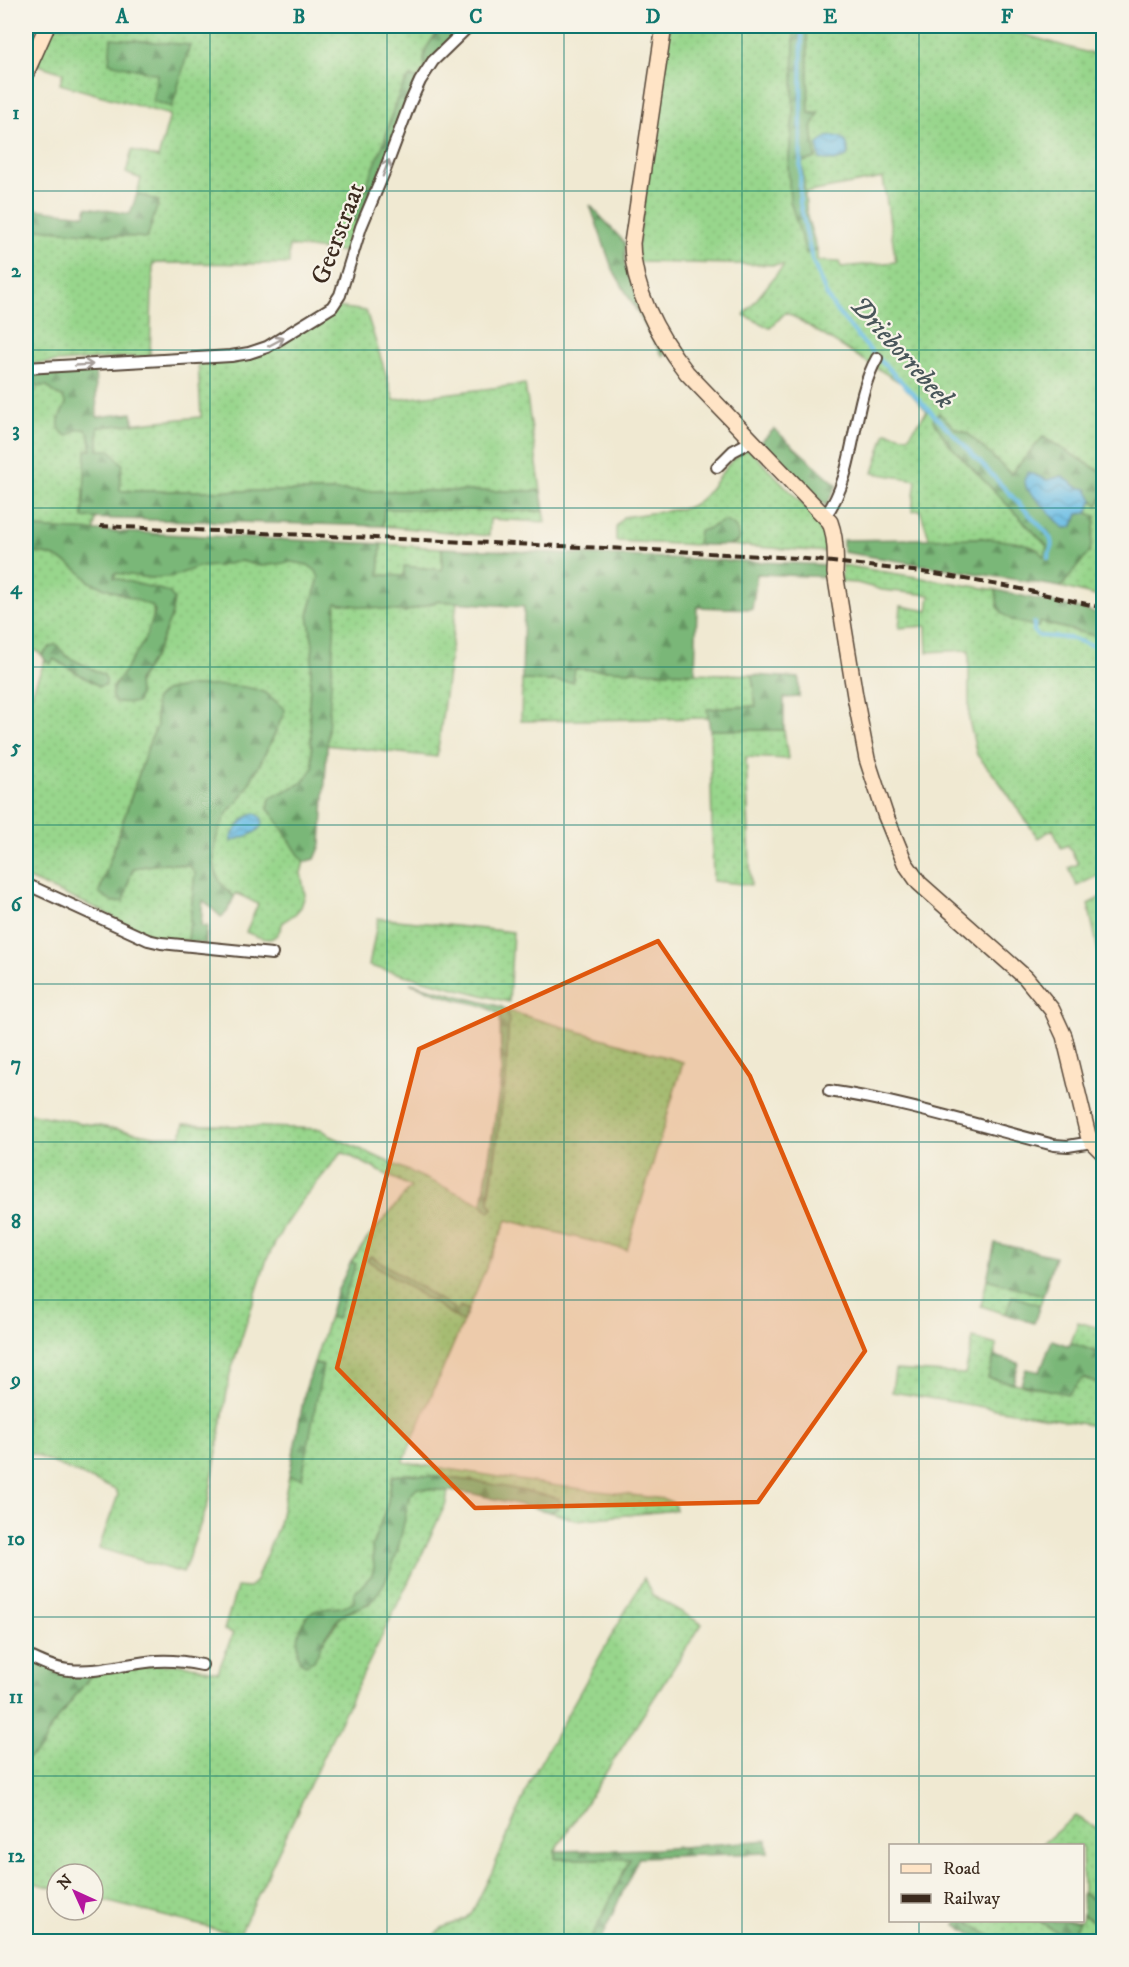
<svg xmlns="http://www.w3.org/2000/svg" width="1129" height="1967" viewBox="0 0 1129 1967" font-family="'IM FELL DW Pica',serif">
<style>
.grass{fill:url(#grass-dots);stroke:#6a8055;stroke-width:1.5;fill-rule:evenodd}
.forest{fill:url(#forest-firs);stroke:#5a704b;stroke-width:1.5}
.water{fill:url(#water-waves);stroke:#527482;stroke-width:1.5}
.lines{fill:none;stroke-linecap:round;stroke-linejoin:round}
.stream{stroke:#69bde5;stroke-width:4}
.minor-casing{stroke:#564739;stroke-width:14}
.secondary-casing{stroke:#564739;stroke-width:18}
.minor{stroke:#fff;stroke-width:10}
.secondary{stroke:#ffe4c6;stroke-width:15}
.rail{stroke:#3b2a1e;stroke-width:4;stroke-dasharray:9 4.5;stroke-linecap:butt}
.oneway{stroke:#a79f9a}
.marked{fill:#df570d;fill-opacity:0.2;stroke:#df570d;stroke-width:4.5;stroke-linejoin:round}
.grid{fill:none;stroke:#0f766e;stroke-width:1.5;stroke-opacity:0.55}
.labels{text-anchor:middle;stroke-width:4.5;stroke-linejoin:round;paint-order:stroke}
.street-label{font-size:26px;fill:#3b2a1e;stroke:#f7f3e8}
.water-label{font-size:27px;font-style:italic;fill:#49565a;stroke:#f7f3e8}
.neatline{fill:none;stroke:#0f766e;stroke-width:2}
.grid-label{font-size:20px;text-anchor:middle;font-weight:bold;fill:#0f766e}
</style>
<defs>
<pattern id="grass-dots" width="8" height="8" patternUnits="userSpaceOnUse" patternTransform="scale(1.5)"><rect width="8" height="8" fill="#98d68c"/><path d="M2 2h.1M6 6h.1" fill="none" stroke="#84b878" stroke-width="1.8" stroke-linecap="round"/></pattern>
<pattern id="forest-firs" width="22" height="20" patternUnits="userSpaceOnUse" patternTransform="scale(1.5)"><rect width="22" height="20" fill="#7ab778"/><path d="M5 1l3.5 6h-7zM16 11l3.5 6h-7z" fill="#659562"/></pattern>
<pattern id="water-waves" width="16" height="10" patternUnits="userSpaceOnUse" patternTransform="scale(1.5)"><rect width="16" height="10" fill="#69bde5"/><path d="M0 5q4-4 8 0t8 0" fill="none" stroke="#589ab9"/></pattern>
</defs>
<rect width="100%" height="100%" fill="#f7f3e8"/>
<filter id="ink" filterUnits="userSpaceOnUse"><feTurbulence type="fractalNoise" baseFrequency=".0167" numOctaves="2"/><feDisplacementMap in="SourceGraphic" scale="12" xChannelSelector="R" yChannelSelector="G"/><feConvolveMatrix kernelMatrix="1 2 1 2 8 2 1 2 1" color-interpolation-filters="sRGB"/></filter>
<filter id="wash" filterUnits="userSpaceOnUse"><feTurbulence type="fractalNoise" baseFrequency=".008" numOctaves="4" result="noise"/><feDisplacementMap in="SourceGraphic" scale="24" xChannelSelector="R" yChannelSelector="G"/><feGaussianBlur stdDeviation="1.35" result="paint"/><feColorMatrix in="noise" values="0 0 0 0 0 0 0 0 0 0 0 0 0 0 0 0 0 1.4 0 .05"/><feComposite in="paint" operator="in"/></filter>
<g filter="url(#wash)">
<rect width="100%" height="100%" fill="#f0e9d2"/>
<path class="grass" d="M52 26H442C434 38 419 51 426 67L418 78 410 77C394 95 390 123 383 146 372 182 362 217 347 252L289 246V264L153 263 150 356 26 364V228L147 238 158 202 137 194 141 179 126 173 132 150 158 158 170 115 60 84 63 73 36 64ZM157 74 172 107 153 101Z
M670 26H794L793 116 788 167 806 253 817 249V261L839 262 841 267 896 262 883 178 804 193 802 162 816 158 812 128 819 113H809L807 26H994L1103 57V473L1043 437 1011 474 967 433 956 429 948 443 1047 546 1044 558 983 538 930 540 920 510 912 511 916 480 873 473 886 432 908 437 927 411 901 383 786 312 770 328 744 315 784 265 639 262 637 252Z
M337 307 366 311 394 400 525 384 541 491H120L121 472 98 450V427L201 417 198 361 243 360 268 350Z
M36 386H47L57 395 63 397 66 404 59 419 68 436C87 421 91 430 91 450H87L83 517 96 518 94 531 32 528 26 518V391H36Z
M747 450 751 451 822 524 827 533 828 552 729 545 738 541 716 524 707 530 699 531 697 545 616 541V527L623 517 686 508C715 497 719 463 747 450Z
M1103 494V598L1061 587 1090 551 1096 517 1087 513 1093 500 1098 505Z
M384 509 544 511 546 522 490 519 489 536 383 526Z
M381 544 442 548V570L405 566 404 576 379 575Z
M26 551C32 553 38 552 45 554 62 558 79 569 90 582L152 605C161 625 124 671 113 688L139 695 138 681 155 655 171 617 170 593 114 578 115 573 152 578 174 576 198 566H217L241 561 261 566 292 562 308 565 316 571 319 577 308 615 313 644 309 703 313 768 302 783 270 798 268 809C282 825 291 844 304 862L301 873 305 895 301 907 295 914 283 922C276 946 264 940 246 932L258 904 236 893 234 897C230 893 224 888 221 884 208 862 214 829 229 810 233 805 238 802 242 796 258 769 273 740 285 710L226 686H189L165 691 156 713 157 726 150 741 99 892 129 875 134 868 166 863 190 866 195 873 188 941 158 938 143 933 98 909 26 878V708L45 660 50 663 54 659 99 686 104 675 66 656 60 650 50 647 42 655 26 644Z
M842 565 996 590 998 607 1038 627 1039 622 1103 638V873L1077 886 1069 868 1078 864 1068 845 1061 848 1053 829 1038 838 998 780 977 755 969 720V650L927 652 926 626 899 628 901 606 928 611 930 595 882 590 857 583 841 582Z
M438 601 457 602 437 757 326 745 336 603 405 612Z
M574 669 752 675 756 706 708 709 709 718 521 721 522 680 573 682Z
M710 730H784L788 759 746 757 751 885 713 881Z
M1103 896V973L1088 904Z
M378 918 513 932 509 1002 369 966Z
M505 1010 683 1062 627 1250 507 1220 468 1310 460 1306 458 1312 371 1257 367 1260 463 1322 403 1462 558 1486 664 1499 674 1503 676 1510 576 1520 550 1512 557 1509 481 1482 411 1474 392 1476 387 1506 372 1546 374 1567 372 1575 354 1594V1602L344 1608 319 1609V1648L341 1616 370 1603 393 1565 409 1497 417 1488 448 1491 446 1503 423 1552 329 1744 239 1935 93 1898V1874H57V1889L26 1881V1759L41 1749 50 1729 91 1675 155 1665 182 1664 218 1672 233 1633 224 1630 237 1587 248 1588 255 1582 279 1524 289 1476 302 1478 322 1364 314 1363 329 1317 337 1318 356 1264 351 1262 368 1238 411 1187 342 1152 301 1202 284 1226 267 1259 230 1374 208 1503 183 1573 99 1548 118 1495 116 1490 26 1451V1113L155 1136H181L184 1124 321 1129 331 1136 482 1204 485 1209 493 1207 489 1202 497 1145 507 1012Z
M987 1279 1043 1295 1040 1305 1012 1297 1006 1314 981 1306Z
M1078 1322 1103 1329V1354L1071 1343Z
M973 1338 997 1345 988 1378 1068 1394 1083 1378 1103 1384V1427L892 1392 895 1370 965 1374Z
M644 1578 652 1595 702 1624 555 1851 556 1859H630L590 1941 427 1942 442 1928 467 1918 472 1912 492 1872 531 1779Z
M1075 1816 1103 1832V1904L1083 1893 1082 1846 1041 1845Z
M1083 1915 1103 1927V1941H997L969 1923 972 1920 1039 1921 1069 1939 1079 1921 1082 1920Z"/>
<path class="forest" d="M442 26H461V29H455L453 37 426 67C419 51 434 38 442 26Z
M794 26H807L809 113H819L812 128 816 158 802 162 807 217 817 249 806 253 790 201 788 167 793 116Z
M111 38 190 45 172 107 153 101 157 74 109 63Z
M410 77 418 78 360 223 353 220 352 216C362 192 375 167 384 142 392 121 394 95 410 77Z
M137 194 159 201 147 238 26 228V208L85 215 87 207 130 214Z
M590 205 625 243V266L633 286 667 352 663 357 612 268Z
M95 367 97 417 132 413 134 424 98 427V450H110L123 465 121 472 120 491H541L544 511 384 509 383 526 83 518 86 450H91C91 430 86 422 68 436 52 429 60 416 66 404L63 397 57 395 47 386H36L34 371Z
M939 413 956 429 967 433 1011 474 1043 437 1103 473V494L1098 506 1089 495 1087 490 1077 487 1062 476 1047 480 1028 472 1027 489 1064 528 1072 527 1078 514 1087 513 1096 516 1090 551 1061 587 843 552V540L983 538 1022 543 1037 549 1044 557 1047 546 948 443 933 420Z
M774 429 837 485 826 506 761 442Z
M26 518 32 528 381 544 379 575 404 576V566L442 570V548L829 565 830 577 757 574 752 609 697 607 695 673 575 669 573 682 522 680 524 607 439 601 405 612 336 603 321 845 315 859 304 862C291 845 282 825 268 809L270 798 302 783 313 768 309 703 313 644 308 615 319 578 316 571 308 565 292 562 261 566 241 561 217 566 198 567 174 576 152 578 115 573 114 578 162 590 170 593 174 599 171 617 155 655 138 681 139 695 137 703 115 702 112 697 113 688 143 643 154 616 155 611 152 606 90 582C79 569 62 558 45 554 38 552 32 553 26 551Z
M725 521C736 525 739 530 738 541L729 545H697L699 531C709 530 715 524 725 521Z
M996 590 1103 614V638L1040 622 1038 627 1013 621 1003 614 998 607Z
M56 644 66 656 104 675 106 679V685L99 686 54 659 50 664 45 660 42 655 50 647Z
M752 675 799 678V697L784 698V730H710L707 709 756 706Z
M189 686C213 686 240 683 263 692 271 695 278 704 285 710 273 740 258 768 242 796 238 803 231 807 227 814 215 834 208 862 221 883 224 888 230 893 234 897L227 912 221 917 203 900 201 926H207L206 944 188 941 195 873 190 866 166 863 134 868C128 877 128 890 124 901L113 902 99 893 150 741 157 726 155 700 165 691Z
M410 983 502 1007 507 1012 509 1018 506 1079 489 1194V1202L493 1209 489 1212 482 1204 501 1077 500 1016C488 1004 466 1003 451 998 437 994 423 988 410 983Z
M995 1243 1055 1256 1043 1295 987 1279Z
M371 1256 458 1311 460 1306 468 1310 463 1322 367 1260Z
M351 1262 356 1264 337 1319 329 1317 335 1296Z
M1012 1296 1040 1305 1034 1323 1006 1314Z
M1052 1340 1069 1346 1071 1343 1103 1354V1384L1083 1378 1068 1394 1021 1384 1026 1369 1040 1372Z
M994 1356 1019 1363 1013 1383 988 1378Z
M314 1363 323 1365 302 1478 289 1476 305 1391Z
M411 1474 481 1482 558 1498 561 1504 557 1509 550 1512 470 1493 417 1488 409 1497C402 1531 397 1573 372 1600 365 1607 352 1609 343 1615 331 1623 320 1647 314 1661L305 1665 299 1660C296 1640 298 1613 322 1609 334 1607 343 1609 354 1602V1594L372 1575 374 1567 372 1546 387 1506 392 1476Z
M26 1658 91 1675 50 1729 41 1749 26 1759Z
M767 1840 768 1853 639 1857 600 1941H590L630 1859H555V1851L656 1849Z
M1082 1893 1103 1904V1927L1083 1915Z
M959 1921H972L970 1923 997 1941H981L955 1924Z
M1039 1921H1079L1069 1939Z"/>
<path class="water" d="M834 136C846 137 850 145 847 157L834 161 820 159 817 145 827 137Z
M1028 472 1047 480 1062 476 1077 487 1087 489 1093 500 1087 513 1078 514 1072 527 1064 528 1027 489 1024 480Z
M255 813 261 817 263 822C257 837 243 835 231 842V837C237 828 244 816 255 813Z"/>
<g class="lines">
<path class="stream" d="M802 26 800 203 812 259 826 294 835 309 867 347 958 439 1047 533C1054 542 1052 547 1048 558
M1034 623V632L1039 636 1069 638 1104 649"/>
</g>
</g>
<g filter="url(#ink)">
<g class="lines">
<defs>
<path id="minor" d="M26 368 231 356 249 353 267 347 332 307 340 295 361 227 385 170 410 103 420 81 433 61 469 26
M717 467 733 451 752 441
M825 516C857 475 851 403 877 358
M26 884 148 940 161 943 272 954
M829 1091C906 1102 979 1126 1054 1145L1068 1146 1092 1142
M26 1655C39 1661 54 1669 69 1670 99 1673 127 1663 157 1661 172 1660 187 1662 202 1665"/>
<path id="secondary" d="M664 26 632 243C633 291 658 336 687 373L830 522C836 538 836 557 835 573L855 696 867 759 885 814 905 863 919 883 1026 978 1052 1010 1064 1036 1088 1135 1092 1142 1104 1154
M26 73 47 26"/>
</defs>
<use href="#minor" class="minor-casing"/>
<use href="#secondary" class="secondary-casing"/>
<use href="#minor" class="minor"/>
<use href="#secondary" class="secondary"/>
<path class="rail" d="M100 526 674 551 797 558 930 573 1016 588 1104 608"/>
</g>
<defs><path id="oneway-shaft" d="M-6 0H5M1.5-3L5.5 0L1.5 3" fill="none" stroke-width="1.6" stroke-linecap="round" stroke-linejoin="round" transform="scale(1.5)"/></defs>
<g class="oneway">
<use href="#oneway-shaft" transform="translate(386 168) rotate(-69)"/>
<use href="#oneway-shaft" transform="translate(276 342) rotate(-28)"/>
<use href="#oneway-shaft" transform="translate(84 365) rotate(-3)"/>
</g>
</g>
<path class="marked" d="M658 941 750 1076 865 1351 758 1502 475 1508 337 1368 419 1049Z"/>
<path class="grid" d="M210 26V1942M387 26V1942M564 26V1942M742 26V1942M919 26V1846M26 191H1104M26 350H1104M26 508H1104M26 667H1104M26 825H1104M26 984H1104M26 1142H1104M26 1300H1104M26 1459H1104M26 1617H1104M26 1776H1104M919 1920V1942"/>
<g class="labels">
<g class="street-label">
<text transform="translate(337 233) rotate(-69)" y="9">Geerstraat</text>
</g>
<g class="water-label">
<text transform="translate(903 352) rotate(48)" y="9">Drieborrebeek</text>
</g>
</g>
<rect width="1129" height="1967" fill="none" stroke="#f7f3e8" stroke-width="66"/>
<rect x="889" y="1844" width="195" height="78" fill="#f7f3e8" stroke="#aca397" stroke-width="1.5"/>
<rect x="901" y="1864" width="30" height="9" fill="#ffe4c6" stroke="#aca397" stroke-width="1.5"/>
<text x="943" y="1874" font-size="18" fill="#3b2a1e">Road</text>
<rect x="901" y="1894" width="30" height="9" fill="#3b2a1e" stroke="#aca397" stroke-width="1.5"/>
<text x="943" y="1904" font-size="18" fill="#3b2a1e">Railway</text>
<g transform="translate(75 1892) rotate(315)"><circle r="28" fill="#f7f3e8" stroke="#aca397" stroke-width="1.5"/>
<path d="M0-4.5L10 22L0 15L-10 22Z" fill="#b5179e"/>
<text y="-9" font-size="16" font-weight="bold" text-anchor="middle" fill="#3b2a1e">N</text>
</g>
<rect x="33" y="33" width="1063" height="1901" class="neatline"/>
<g class="grid-label">
<text x="122" y="23">A</text>
<text x="299" y="23">B</text>
<text x="476" y="23">C</text>
<text x="653" y="23">D</text>
<text x="830" y="23">E</text>
<text x="1007" y="23">F</text>
<text x="16" y="119">1</text>
<text x="16" y="277">2</text>
<text x="16" y="436">3</text>
<text x="16" y="594">4</text>
<text x="16" y="753">5</text>
<text x="16" y="911">6</text>
<text x="16" y="1070">7</text>
<text x="16" y="1228">8</text>
<text x="16" y="1386">9</text>
<text x="16" y="1545">10</text>
<text x="16" y="1703">11</text>
<text x="16" y="1862">12</text>
</g>
</svg>
